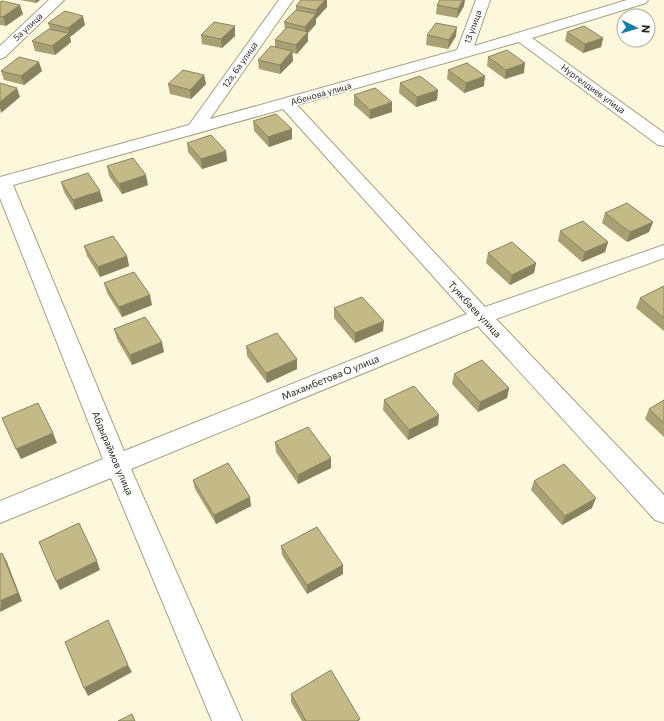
<svg xmlns="http://www.w3.org/2000/svg" width="664" height="721" viewBox="0 0 664 721" font-family="Commissioner,sans-serif">
<style>
.lines{fill:none;stroke-linecap:round;stroke-linejoin:round}
.minor-casing{stroke:#a5a086;stroke-width:2}
.minor{fill:#fff;fill-rule:evenodd}
.wall{fill:#a9a074}
.shaded-wall{fill:#89825e}
.building{fill:#c4ba87;stroke:#89825e}
.labels{text-anchor:middle;stroke-width:3;stroke-linejoin:round;paint-order:stroke}
.far-street-label{font-size:9px;fill:#2c2a20;stroke:#fff}
.street-label{font-size:10px;fill:#2c2a20;stroke:#fff}
</style>
<rect width="100%" height="100%" fill="#fdf7dc"/>
<g class="lines">
<defs>
<path id="minor" d="M49 0H64L5 57 0 59V46Z
M279 0H293L210 119 457 50 476 0H490L474 46 627 0H648L646 3 532 38 664 133V146L658 145 519 42 297 105 485 307 664 245V258L496 319 664 495V523L655 520 478 326 131 469 242 721H212L111 478 0 523V501L103 459 0 198V177L189 125ZM283 109 467 314 124 451 13 185Z"/>
</defs>
<use href="#minor" class="minor-casing"/>
<use href="#minor" class="minor"/>
</g>
<path class="wall" d="M20 0H40L36 3Z
M301 0H327V7L316 19V24L308 33V41L297 54 292 53 293 61 280 74 259 69 258 60 275 47V40L285 30 284 22 296 10V6Z
M0 2 23 14 6 26 0 25Z
M437 5 464 6 457 18 436 14Z
M48 23 85 25 70 37 71 42 55 55 35 51 32 41 50 29Z
M567 32 603 38 601 47 583 53 565 41Z
M201 35 235 36 222 48 202 44Z
M427 35 456 36 448 49 426 45Z
M488 57 524 73 505 79 487 66Z
M448 70 484 86 464 93 447 79Z
M1 71H42L24 85 4 80Z
M204 75 206 84 191 99 170 94 168 84Z
M400 83 437 100 416 107 399 93Z
M354 95 392 112 370 119 354 105Z
M253 121 292 139 269 147 254 131Z
M187 143 226 151 227 161 202 169 188 152Z
M107 166 148 185 122 194 109 176Z
M61 182 103 201 75 210 64 192Z
M605 213 653 222 649 232 627 242 602 223Z
M560 231 608 242 605 252 582 262 558 241Z
M84 246 127 256 129 266 100 277 87 256Z
M488 253 536 263 534 273 510 285 486 263Z
M104 283 152 305 122 317 107 293Z
M664 286V331L636 308 640 298Z
M334 308 383 331 355 343 334 318Z
M114 329 164 352 132 365 117 339Z
M246 346 297 369 267 383 247 356Z
M454 374 509 388 507 398 478 412 452 384Z
M384 400 439 415 438 425 408 440 383 410Z
M664 400V437L645 419 649 409Z
M275 442 331 468 298 484 276 452Z
M193 480 251 506 216 524 195 489Z
M534 481 592 508 562 525 531 490Z
M281 546 343 565V574L307 594 282 555Z
M291 694 360 721H302L291 702Z"/>
<path class="shaded-wall" d="M35 0H40L36 3Z
M325 0H327V7L316 19V10Z
M463 0H465L464 6 457 18 458 9Z
M20 5 23 14 6 26 3 17Z
M316 14V24L308 33V41L297 54 296 45 305 35V27Z
M83 16 85 25 70 37 68 28Z
M235 26V36L222 48 221 39Z
M457 27 456 36 448 49 449 40Z
M69 33 71 42 55 55 52 46Z
M603 38 601 47 583 53 585 44Z
M292 51 293 61 280 74V65Z
M39 62 42 71 24 85 21 76Z
M525 63 524 73 505 79 506 70Z
M204 75 206 84 191 99 190 90Z
M485 76 484 86 464 93 466 83Z
M17 88 20 97 1 113 0 108V102Z
M438 90 437 100 416 107 417 97Z
M392 102V112L370 119V110Z
M292 129V139L269 147 268 137Z
M226 151 227 161 202 169 201 159Z
M146 175 148 185 122 194 119 184Z
M100 191 103 201 75 210 73 200Z
M653 222 649 232 627 242 630 232Z
M608 242 605 252 582 262 585 252Z
M127 256 129 266 100 277 98 267Z
M536 263 534 273 510 285 512 275Z
M150 295 152 305 122 317 119 307Z
M384 321 383 331 355 343V333Z
M162 342 164 352 132 365 130 355Z
M297 359V369L267 383 266 373Z
M509 388 507 398 478 412 480 402Z
M439 415 438 425 408 440 409 430Z
M53 433 57 443 21 459 16 449Z
M331 458V468L298 484V475Z
M250 497 251 506 216 524 214 515Z
M596 498 592 508 562 525 565 516Z
M2 553 7 562 22 601 0 612Z
M97 561 100 570 60 590 56 581Z
M343 565V574L307 594V585Z
M128 665 132 672 88 696 84 688Z"/>
<path class="building" d="M301 0H325L316 10 296 6Z
M440 0H463L458 9 437 5Z
M2 1 20 5 3 17 0 16V2Z
M296 10 316 14 305 27 284 22Z
M65 11 83 16 68 28 48 23Z
M214 22 235 26 221 39 201 35Z
M436 23 457 27 449 40 427 35Z
M584 26 603 38 585 44 567 32Z
M287 27 308 32 296 45 275 40Z
M49 29 69 33 52 46 32 41Z
M271 46 292 51 280 65 258 60Z
M507 50 525 63 506 70 488 57Z
M19 57 39 62 21 76 1 71Z
M467 63 485 76 466 83 448 70Z
M183 70 204 75 190 90 168 84Z
M420 76 438 90 417 97 400 83Z
M0 83 17 88 0 102Z
M375 88 392 102 370 110 354 95Z
M276 114 292 129 268 137 253 121Z
M211 135 226 151 201 159 187 143Z
M133 158 146 175 119 184 107 166Z
M88 173 100 191 73 200 61 182Z
M627 203 653 222 630 232 605 213Z
M583 221 608 242 585 252 560 231Z
M113 236 127 256 98 267 84 246Z
M512 242 536 263 512 275 488 253Z
M134 272 150 295 119 307 104 283Z
M664 286V318L640 298Z
M362 297 384 321 355 333 334 308Z
M145 317 162 342 130 355 114 329Z
M277 333 297 359 266 373 246 346Z
M482 360 509 388 480 402 454 374Z
M414 386 439 415 409 430 384 400Z
M664 400V423L649 409Z
M38 403 53 433 16 449 2 418Z
M308 427 331 458 298 475 275 442Z
M228 463 250 497 214 515 193 480Z
M564 464 596 498 565 516 534 481Z
M79 523 97 561 56 581 39 542Z
M317 527 343 565 307 585 281 546Z
M2 553 18 593 0 601V554Z
M108 620 128 665 84 688 65 642Z
M331 670 360 719 357 721H306L291 694Z
M132 714 135 721H118Z"/>
<g class="labels">
<g class="far-street-label">
<text transform="translate(28 27) rotate(-43)" y="3">5а улица</text>
<text transform="translate(473 27) rotate(-70)" y="3">13 улица</text>
<text transform="translate(240 65) rotate(-55)" y="3">12а, 6а улица</text>
<text transform="translate(593 89) rotate(36)" y="3">Нургелдиев улица</text>
<text transform="translate(321 94) rotate(-16)" y="3">Абенова улица</text>
</g>
<g class="street-label">
<text transform="translate(475 309) rotate(47)" y="4">Туякбаев улица</text>
<text transform="translate(330 377) rotate(-22)" y="4">Махамбетова О улица</text>
<text transform="translate(113 453) rotate(67)" y="4">Абдыраймов улица</text>
</g>
</g>
<g transform="translate(636 28) rotate(95)"><circle r="19" fill="#ffffff" stroke="#abaaa6"/>
<path d="M0-3L7 15L0 10L-7 15Z" fill="#117fa7"/>
<text y="-6" font-size="11" font-weight="bold" text-anchor="middle" fill="#2c2a20">N</text>
</g>
</svg>
